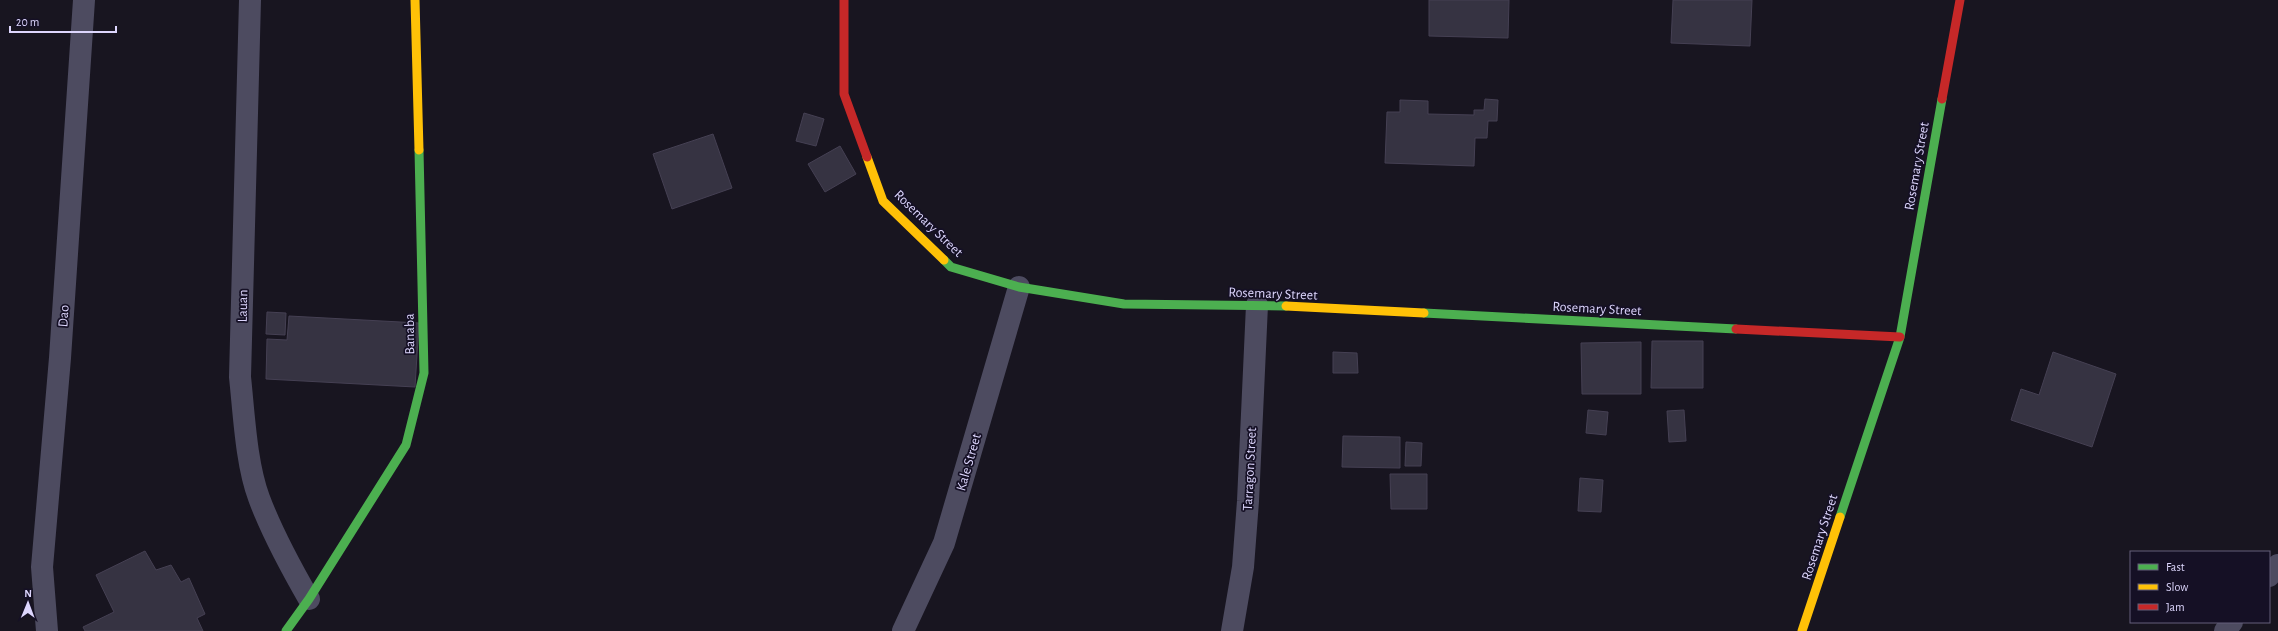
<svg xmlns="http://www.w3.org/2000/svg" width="2278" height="631" viewBox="0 0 2278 631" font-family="'Alegreya Sans',sans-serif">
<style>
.building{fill:#363342;stroke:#454053}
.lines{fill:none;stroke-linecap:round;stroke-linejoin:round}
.street{stroke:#4d4b60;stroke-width:22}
.fast{stroke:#4caf50;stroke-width:9}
.slow{stroke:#ffc107;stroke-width:9}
.jam{stroke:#c62828;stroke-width:9}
.labels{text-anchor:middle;stroke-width:3.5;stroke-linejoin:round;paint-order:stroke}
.street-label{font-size:14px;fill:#ddd6fd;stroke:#151025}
</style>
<rect width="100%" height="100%" fill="#181520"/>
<path class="building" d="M1429 0H1509L1508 38 1429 36Z
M1673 0H1752L1750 46 1671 43Z
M1485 99 1498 100 1497 121H1488L1487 138H1475L1474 166 1385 163 1387 112H1400V100L1428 101V114L1474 115V110H1484Z
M804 113 824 119 816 146 796 141Z
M713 134 732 188 672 209 653 154Z
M840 146 856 174 825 192 808 164Z
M267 312 286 313 285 335 266 334Z
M289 316 419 323 415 387 266 379 267 339 287 340Z
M1652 341H1703V388H1651Z
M1641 342V394H1582L1581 343Z
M1333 352 1357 353 1358 373H1333Z
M2053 352 2116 374 2092 447 2011 420 2021 389 2039 395Z
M1588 410 1608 412 1606 435 1586 433Z
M1684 410 1686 441 1669 442 1667 411Z
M1343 436 1400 437V468L1342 467Z
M1406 442 1422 443 1421 466H1405Z
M1390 474H1427V509H1391Z
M1580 478 1603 480 1601 512 1578 511Z
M145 551 156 570 171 565 181 582 189 578 205 614 197 618 203 631H85L83 627 114 612 96 575Z"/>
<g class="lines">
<path class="street" d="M250 0 240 377C244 414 246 463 259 498 272 533 290 566 309 599
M2269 576 2278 565
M47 631 42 567 60 358 84 0
M903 631 944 543 1019 287
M1232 631 1243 567 1248 501 1257 305
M2225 631 2232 622"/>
<path class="fast" d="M944 260 951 267 1019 287 1124 304 1286 306
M1424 313 1736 329
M1840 517 1900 337 1942 99
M286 631 309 599 406 445 424 373 419 150"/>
<path class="slow" d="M415 0 419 150
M867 157 883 201 944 260
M1286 306 1424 313
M1802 631 1840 517"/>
<path class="jam" d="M844 0V94L867 157
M1942 99 1960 0
M1736 329 1900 337"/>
</g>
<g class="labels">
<g class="street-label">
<text transform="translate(1916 166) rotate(-80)" y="5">Rosemary Street</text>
<text transform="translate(929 223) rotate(44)" y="5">Rosemary Street</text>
<text transform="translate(1273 293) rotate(2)" y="5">Rosemary Street</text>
<text transform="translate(242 306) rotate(-89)" y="5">Lauan</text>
<text transform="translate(1597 308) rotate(3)" y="5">Rosemary Street</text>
<text transform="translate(63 316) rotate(-86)" y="5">Dao</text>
<text transform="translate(409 334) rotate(-91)" y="5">Banaba</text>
<text transform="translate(968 462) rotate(-74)" y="5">Kale Street</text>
<text transform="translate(1249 469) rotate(-87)" y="5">Tarragon Street</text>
<text transform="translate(1819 537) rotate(-72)" y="5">Rosemary Street</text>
</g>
</g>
<rect x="2130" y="551" width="140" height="72" fill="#151025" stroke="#655f7b"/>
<rect x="2138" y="564" width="20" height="6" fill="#4caf50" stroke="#655f7b"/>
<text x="2166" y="571" font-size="12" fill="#ddd6fd">Fast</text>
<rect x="2138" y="584" width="20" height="6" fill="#ffc107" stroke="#655f7b"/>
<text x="2166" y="591" font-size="12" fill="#ddd6fd">Slow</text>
<rect x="2138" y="604" width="20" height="6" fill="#c62828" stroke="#655f7b"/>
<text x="2166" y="611" font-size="12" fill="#ddd6fd">Jam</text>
<g transform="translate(28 603) rotate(1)" stroke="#151025" stroke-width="3" paint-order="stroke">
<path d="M0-3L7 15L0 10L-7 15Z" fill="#ddd6fd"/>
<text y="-6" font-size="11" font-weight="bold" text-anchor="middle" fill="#ddd6fd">N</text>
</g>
<path d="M10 26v6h106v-6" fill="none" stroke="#ddd6fd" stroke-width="2"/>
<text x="16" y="26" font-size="12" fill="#ddd6fd" stroke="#151025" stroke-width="3" paint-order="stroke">20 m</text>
</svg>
